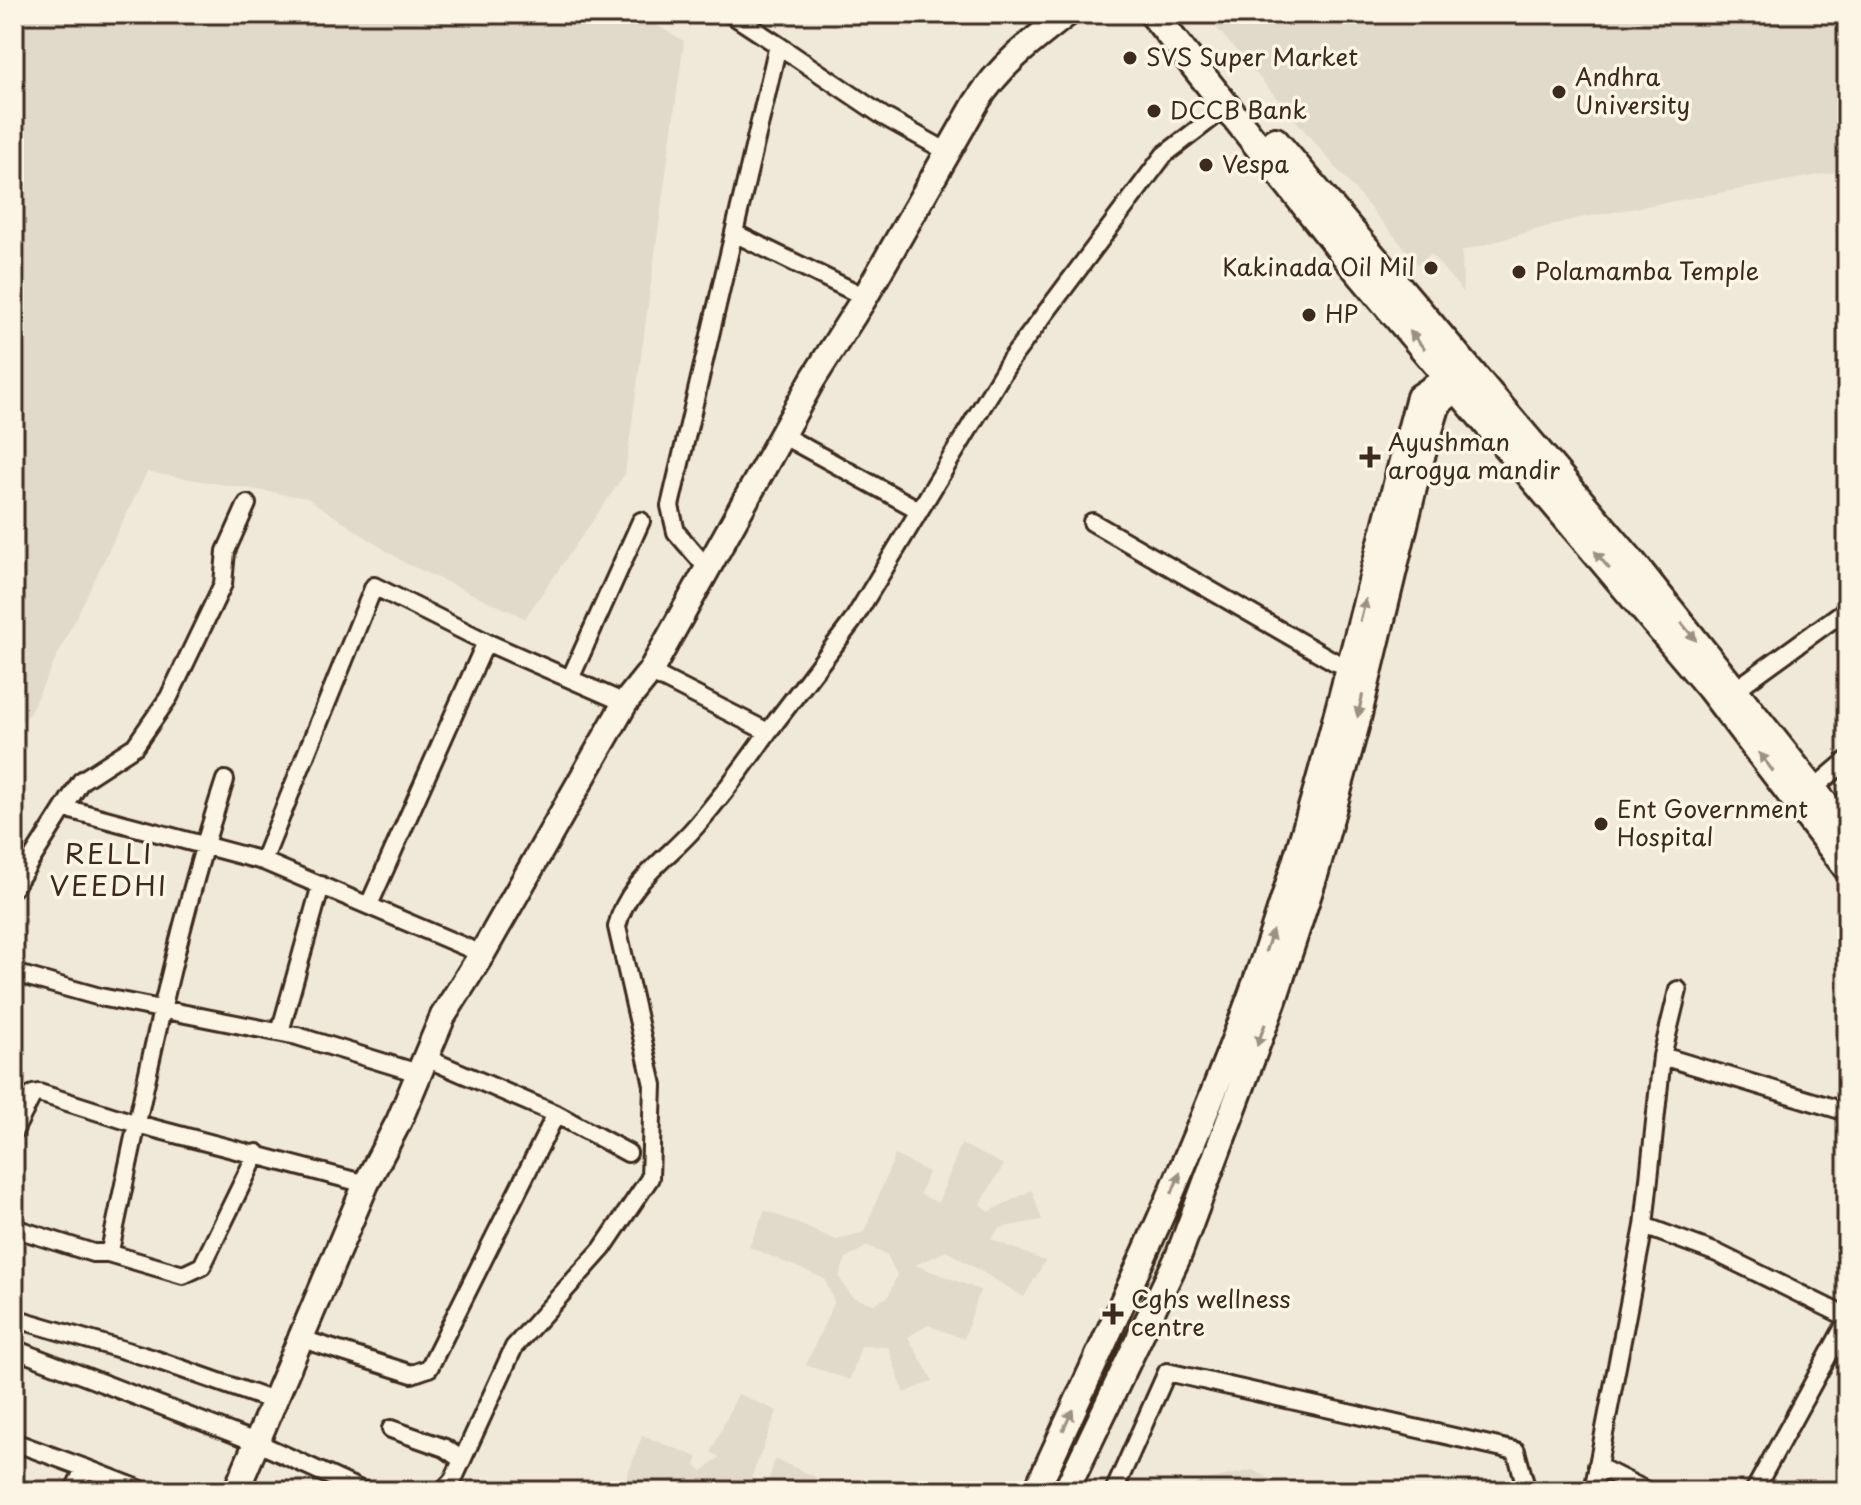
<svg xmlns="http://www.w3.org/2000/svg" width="1861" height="1505" viewBox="0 0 1861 1505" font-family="'Playpen Sans',sans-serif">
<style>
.built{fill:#e1d9c9;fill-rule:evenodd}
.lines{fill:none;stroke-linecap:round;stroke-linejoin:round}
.street-casing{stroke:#3b2a1e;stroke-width:22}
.secondary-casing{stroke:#3b2a1e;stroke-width:30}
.primary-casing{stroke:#3b2a1e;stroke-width:32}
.street{stroke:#fcf5e5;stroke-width:16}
.secondary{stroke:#fcf5e5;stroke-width:24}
.primary{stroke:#fcf5e5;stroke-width:26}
.oneway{fill:#9c9082}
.poi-dot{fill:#3b2a1e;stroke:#fcf5e5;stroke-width:3}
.labels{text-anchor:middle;stroke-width:7;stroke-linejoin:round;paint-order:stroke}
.poi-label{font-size:24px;fill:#3b2a1e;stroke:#fcf5e5;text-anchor:start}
.quarter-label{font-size:28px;letter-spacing:2px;fill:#3b2a1e;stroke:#fcf5e5}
</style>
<rect width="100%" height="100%" fill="#f0e9d9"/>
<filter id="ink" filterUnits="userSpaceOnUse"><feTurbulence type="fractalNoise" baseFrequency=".0125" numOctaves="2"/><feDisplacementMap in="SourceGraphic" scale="16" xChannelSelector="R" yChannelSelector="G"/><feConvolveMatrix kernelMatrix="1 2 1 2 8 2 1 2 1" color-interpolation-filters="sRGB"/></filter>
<g filter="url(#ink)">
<path class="built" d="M14 14H637L684 41 625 474 525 618 405 563 307 498 147 472 28 716 14 726Z
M1205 14H1847V170L1574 219 1462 251 1463 292 1431 254 1418 264Z
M961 1144 1004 1165 980 1204 988 1212 1032 1190 1042 1220 999 1228 991 1239 1045 1261 1024 1297 947 1251 915 1265 980 1290 964 1339 928 1325 908 1337 933 1381 904 1393 888 1347 861 1346 850 1380 806 1365 834 1302 825 1279 749 1247 765 1210 837 1240 864 1232 895 1155 928 1172 920 1194 938 1203ZM868 1246 887 1255 897 1275 888 1297 873 1304 852 1297 839 1277 846 1258Z
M738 1394 777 1411 749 1484 725 1486 727 1491H657L626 1479 642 1436 698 1457 695 1465 702 1471 720 1457 711 1452Z
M775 1459 816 1477 810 1491H765Z
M1253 1470 1293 1491H1188L1200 1481Z"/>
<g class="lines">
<defs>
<path id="street" d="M731 14 778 45
M734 233 865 297
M782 435 919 510
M1092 522 1335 662 1356 669
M708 569 676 532 670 506 778 45 883 116 946 151
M650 672 768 732 852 622 1011 359 1164 155 1225 108
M570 679 641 521
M1735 690 1847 609
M1813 789 1847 760
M64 808 263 861
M14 887 81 781 135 746 169 697 223 584 226 551 247 504
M369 905 486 642
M482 954 263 861 374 586 486 642 625 703
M14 973 100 997 297 1036 418 1073
M280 1032 321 885
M1662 1056 1847 1112
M426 1058 556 1114 628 1153
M14 1131 33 1094 39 1093 137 1124 366 1184
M1644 1226 1717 1253 1847 1317
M14 1228 93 1253H108L111 1246C144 1090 175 932 225 780
M108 1253 183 1275 202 1266 257 1153
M14 1318 151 1358 276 1402
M302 1339 412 1374 429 1368 556 1114
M14 1349 258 1443 363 1491
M391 1429 445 1448 462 1460
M14 1442 85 1468
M1597 1466 1647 1491
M73 1491 85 1468 144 1491
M443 1491 453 1480 514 1347 602 1249 650 1178 653 1085 617 927C626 883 669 858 696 826 722 796 745 765 768 732
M1114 1491 1167 1372 1516 1451 1527 1491
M1593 1491 1644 1226 1662 1056 1678 990
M1754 1491 1847 1321"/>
<path id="secondary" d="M236 1491 366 1184 399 1121 443 1016 482 954 625 703 650 672 813 379 865 297 976 103C1000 65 1032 41 1067 14
M1036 1491C1111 1326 1190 1163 1252 992 1322 800 1365 594 1419 397L1465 366
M1066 1491 1178 1257 1274 1000 1316 872 1356 727 1420 463 1438 404 1463 384"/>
<path id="primary" d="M1153 14 1347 258 1710 688 1847 868
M1275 141 1633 563 1847 832"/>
</defs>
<use href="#street" class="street-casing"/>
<use href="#secondary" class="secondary-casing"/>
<use href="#primary" class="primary-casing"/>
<use href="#street" class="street"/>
<use href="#secondary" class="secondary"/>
<use href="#primary" class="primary"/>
</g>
<defs><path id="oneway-solid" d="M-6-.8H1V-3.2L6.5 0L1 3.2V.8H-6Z" transform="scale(2)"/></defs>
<g class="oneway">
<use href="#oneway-solid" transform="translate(1417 340) rotate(-130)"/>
<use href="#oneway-solid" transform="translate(1602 560) rotate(-130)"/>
<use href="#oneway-solid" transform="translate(1363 610) rotate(-76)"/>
<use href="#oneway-solid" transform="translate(1689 632) rotate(51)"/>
<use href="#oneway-solid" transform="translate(1360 706) rotate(103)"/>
<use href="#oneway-solid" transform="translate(1766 762) rotate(-127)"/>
<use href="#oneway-solid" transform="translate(1269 941) rotate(-71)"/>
<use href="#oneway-solid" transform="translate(1261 1035) rotate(110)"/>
<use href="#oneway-solid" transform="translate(1176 1183) rotate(-68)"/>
<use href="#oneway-solid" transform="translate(1068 1420) rotate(-65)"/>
</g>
</g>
<g class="poi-dot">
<circle cx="1130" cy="58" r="8"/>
<circle cx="1559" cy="92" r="8"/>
<circle cx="1154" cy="111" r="8"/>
<circle cx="1206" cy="165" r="8"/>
<circle cx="1431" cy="268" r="8"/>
<circle cx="1519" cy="272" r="8"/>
<circle cx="1309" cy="315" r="8"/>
<path d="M1366 445h8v8h8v8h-8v8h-8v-8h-8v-8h8z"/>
<circle cx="1601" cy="824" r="8"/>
<path d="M1109 1302h8v8h8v8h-8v8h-8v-8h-8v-8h8z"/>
</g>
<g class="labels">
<g class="poi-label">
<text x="1146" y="66">SVS Super Market</text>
<text x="1575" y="86">Andhra<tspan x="1575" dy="28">University</tspan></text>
<text x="1170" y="119">DCCB Bank</text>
<text x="1222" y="173">Vespa</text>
<text x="1415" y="276" text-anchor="end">Kakinada Oil Mil</text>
<text x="1535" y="280">Polamamba Temple</text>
<text x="1325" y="323">HP</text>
<text x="1388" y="451">Ayushman<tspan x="1388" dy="28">arogya mandir</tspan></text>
<text x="1617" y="818">Ent Government<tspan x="1617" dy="28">Hospital</tspan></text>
<text x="1131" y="1308">Cghs wellness<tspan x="1131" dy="28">centre</tspan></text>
</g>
<g class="quarter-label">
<text x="109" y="864">RELLI<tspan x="109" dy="32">VEEDHI</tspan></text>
</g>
</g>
<rect width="1861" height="1505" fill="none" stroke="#fcf5e5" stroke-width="48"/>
<rect x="24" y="24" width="1813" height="1457" fill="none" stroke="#3b2a1e" stroke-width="3" filter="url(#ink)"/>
</svg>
